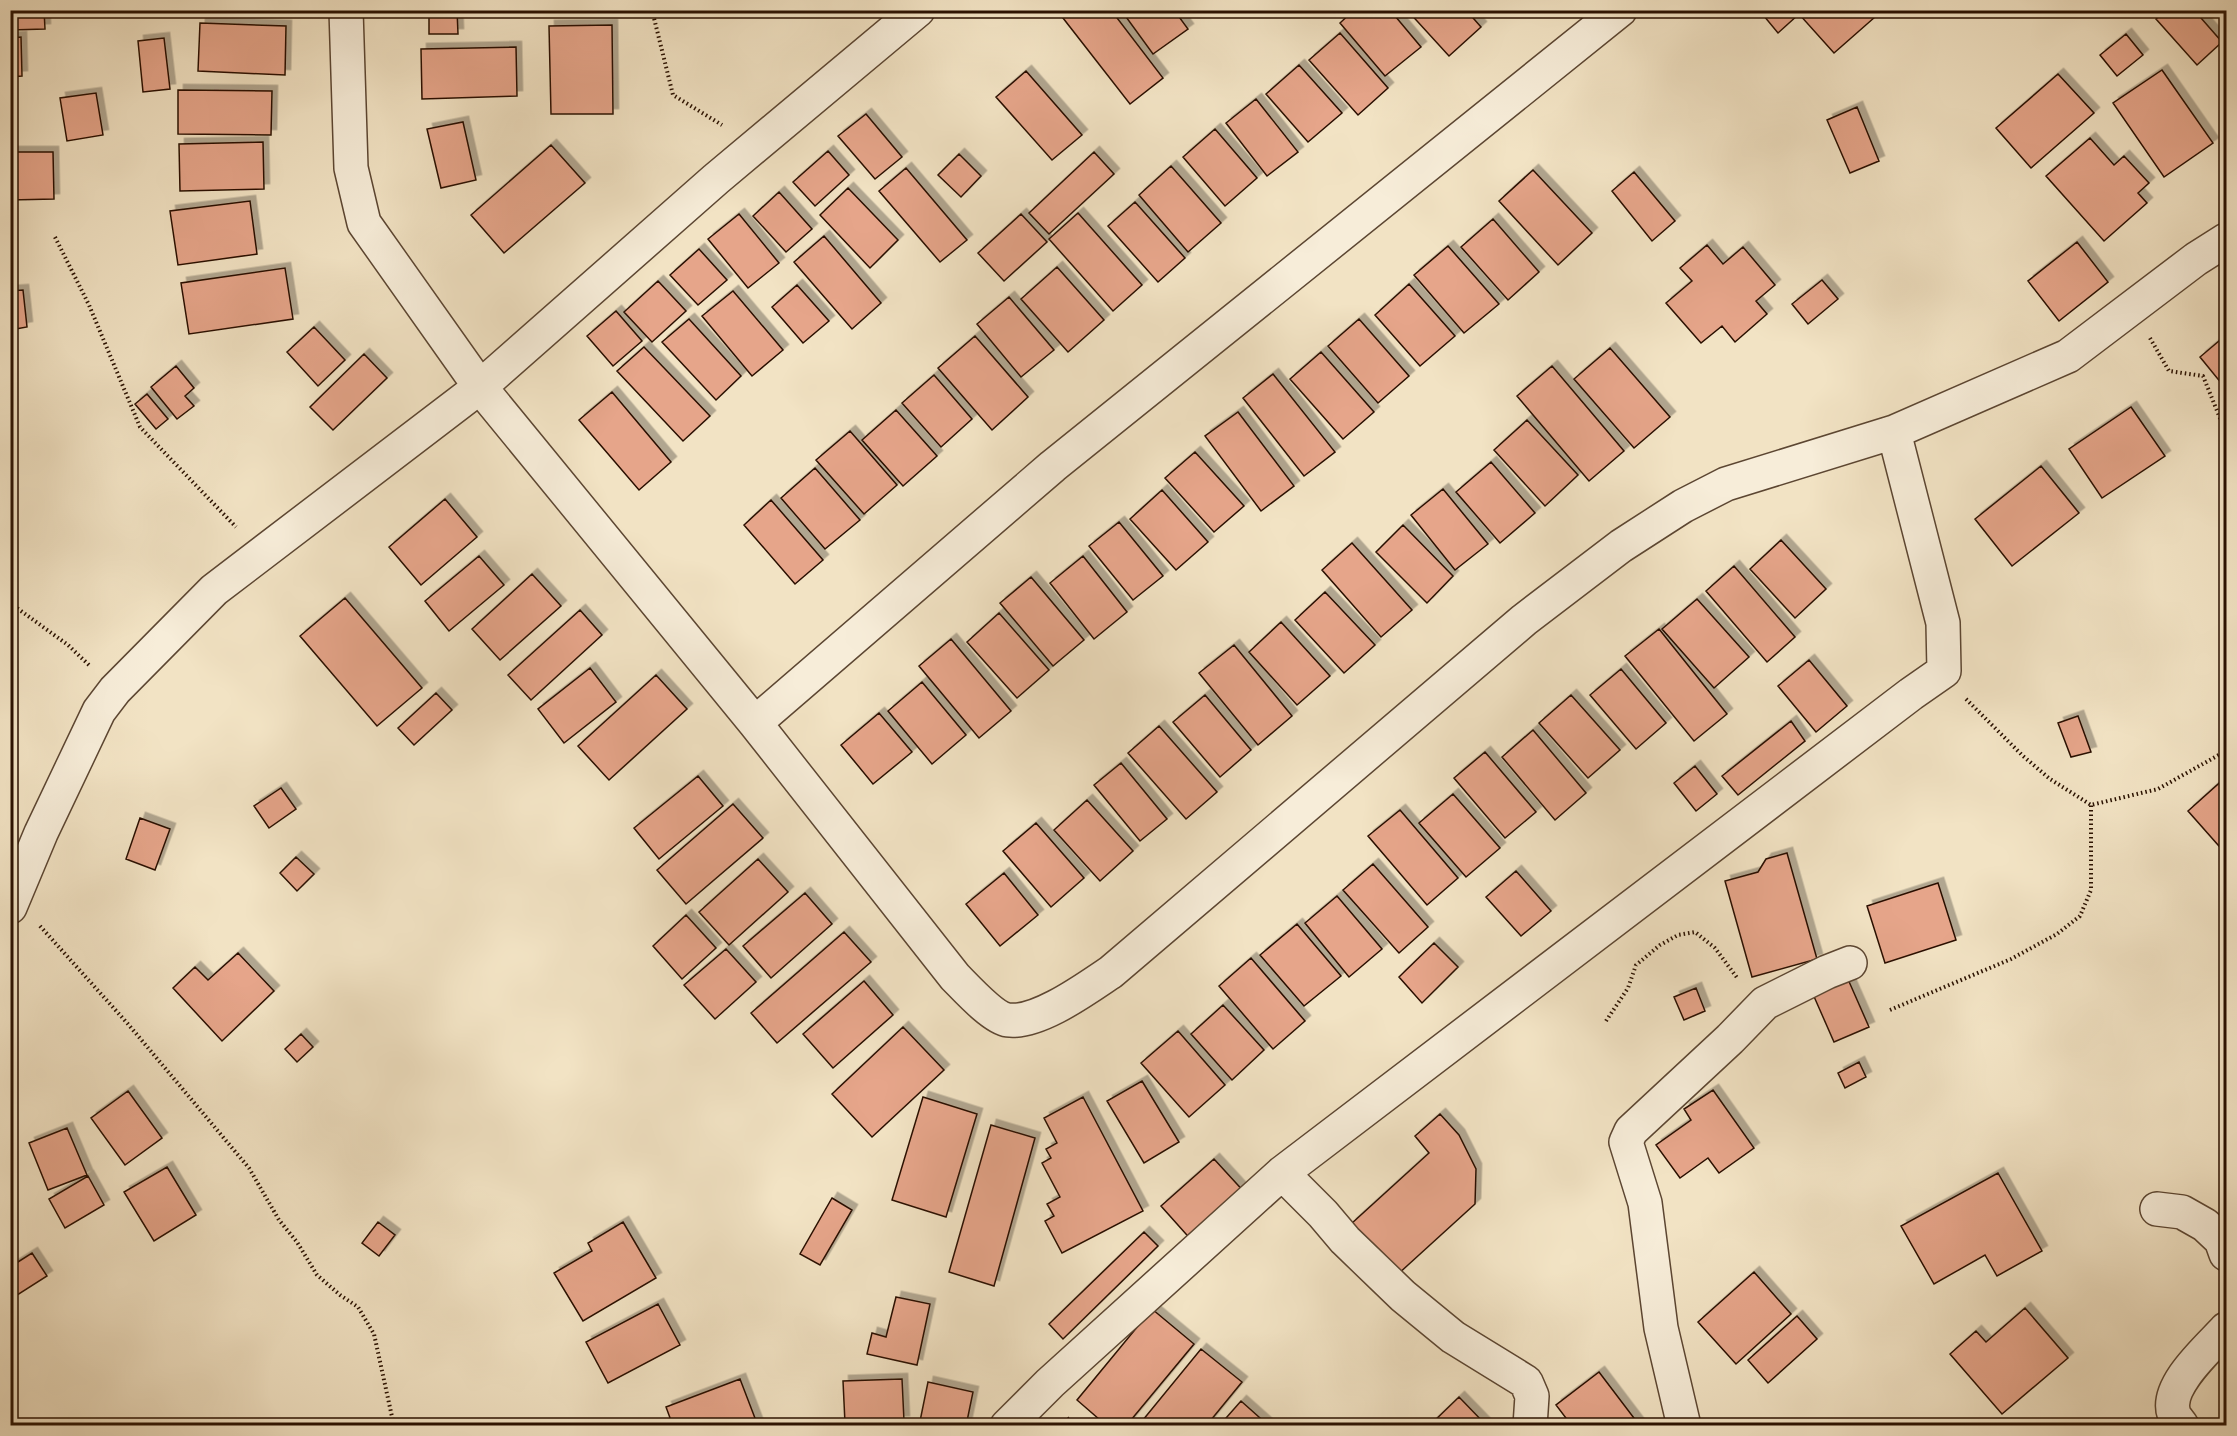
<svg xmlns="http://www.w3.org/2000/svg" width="2237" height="1436" viewBox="0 0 2237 1436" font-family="'Libre Caslon Text',serif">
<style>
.building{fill:#e6a58a;stroke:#2a1101;stroke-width:1.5;filter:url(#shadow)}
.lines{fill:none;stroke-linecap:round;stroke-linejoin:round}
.minor-casing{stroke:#5c4632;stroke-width:36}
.path{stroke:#2a1101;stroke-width:4;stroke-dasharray:1.5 3;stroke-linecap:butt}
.minor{stroke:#f7edd9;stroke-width:33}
</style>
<defs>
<filter id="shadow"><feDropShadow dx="5.5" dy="-5.5" stdDeviation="0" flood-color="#0004"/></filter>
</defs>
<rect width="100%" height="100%" fill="#f2e3c4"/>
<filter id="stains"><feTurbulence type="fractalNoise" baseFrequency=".00333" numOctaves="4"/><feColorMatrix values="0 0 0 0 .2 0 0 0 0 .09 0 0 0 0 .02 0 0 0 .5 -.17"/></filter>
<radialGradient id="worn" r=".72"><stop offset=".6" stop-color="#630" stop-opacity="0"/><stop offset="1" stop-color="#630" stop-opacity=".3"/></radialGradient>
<path class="building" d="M10 10H44L45 29 10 30Z
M429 10H457L458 34H429Z
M1072 10H1111L1163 78 1130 104 1063 18Z
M1121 10H1174L1188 29 1153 54Z
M1354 10H1390L1421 47 1385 76 1340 23Z
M1407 10H1466L1481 27 1449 56Z
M1759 10H1870L1875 17 1834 53 1799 14 1778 33Z
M2166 10H2194L2222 42 2197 65 2156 19Z
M200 23 286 26 285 75 198 71Z
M612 25 613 114H551L549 26Z
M1340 33 1388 88 1358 115 1309 60Z
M2126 34 2143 55 2117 76 2100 55Z
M21 37 22 76 10 77V38Z
M164 38 170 89 143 92 138 41Z
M516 47 517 96 422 99 421 49Z
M1299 65 1342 113 1308 142 1266 94Z
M2162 70 2213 143 2164 177 2113 103Z
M1026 71 1082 135 1052 160 996 97Z
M2058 74 2094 113 2031 168 1996 128Z
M178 90 272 91 271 135 178 134Z
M96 93 103 135 67 141 60 98Z
M1256 99 1298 152 1267 176 1226 123Z
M1857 107 1879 161 1850 173 1827 120Z
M866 114 902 157 875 179 838 136Z
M463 122 476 180 441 188 427 129Z
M1215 129 1257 178 1225 206 1183 157Z
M2090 138 2114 165 2124 156 2149 183 2138 193 2147 203 2104 241 2046 176Z
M263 142 264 189 180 191 179 144Z
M551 145 585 183 504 253 471 215Z
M828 151 849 175 815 206 793 182Z
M10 152H53L54 199 10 200Z
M1094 152 1114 174 1049 234 1029 213Z
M959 154 981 176 961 197 938 175Z
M1171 166 1221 223 1188 252 1139 195Z
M906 168 967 240 940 262 879 191Z
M1533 170 1592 233 1558 265 1499 201Z
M1634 172 1675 221 1652 241 1612 191Z
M848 188 898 240 870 268 820 215Z
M779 192 812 229 786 252 753 216Z
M250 201 257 254 178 265 170 211Z
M1135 202 1185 258 1158 282 1108 226Z
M1078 213 1142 285 1113 311 1049 239Z
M739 214 779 263 748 288 708 239Z
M1021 214 1047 242 1004 281 978 253Z
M1493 219 1539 272 1508 300 1461 247Z
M824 236 881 303 852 329 794 262Z
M2077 242 2108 282 2059 321 2028 281Z
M1707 245 1723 264 1743 247 1775 285 1756 301 1767 314 1735 342 1722 326 1701 343 1666 303 1692 281 1680 268Z
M1448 246 1499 304 1464 333 1414 275Z
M699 249 727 280 698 305 670 275Z
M1057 267 1104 320 1068 352 1021 299Z
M285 268 293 319 189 334 181 283Z
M1822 280 1838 299 1808 324 1792 304Z
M658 281 686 311 652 342 624 312Z
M1409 284 1455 336 1420 366 1375 315Z
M797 285 829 321 803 343 772 307Z
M23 290 27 327 10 330V291Z
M733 291 783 350 752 376 702 316Z
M1009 297 1054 350 1021 377 977 324Z
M616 311 642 341 613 366 587 336Z
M689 319 741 376 716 400 662 342Z
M1359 319 1409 376 1378 403 1328 346Z
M314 327 345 360 318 386 287 352Z
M2226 335V389L2200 357Z
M975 336 1028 397 992 430 938 368Z
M644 347 710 416 683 441 617 371Z
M1610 348 1670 417 1634 448 1574 379Z
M1321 352 1374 412 1343 439 1290 379Z
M364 354 387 378 333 430 310 407Z
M176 366 194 388 185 396 194 406 177 419 151 387Z
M1552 366 1624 451 1589 481 1517 396Z
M1273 374 1335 452 1304 476 1243 398Z
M934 375 972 419 941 447 902 403Z
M612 392 671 462 639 490 579 420Z
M147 394 168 419 156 429 135 404Z
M2131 407 2165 456 2102 498 2069 449Z
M896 410 937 456 903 486 862 440Z
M1238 412 1294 486 1261 511 1205 436Z
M1527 420 1578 475 1545 506 1494 450Z
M850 431 897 485 864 514 816 460Z
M1195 452 1244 506 1214 532 1165 478Z
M1491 462 1535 513 1500 543 1456 492Z
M2041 466 2079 513 2012 566 1975 519Z
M815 468 860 520 825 549 781 498Z
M1443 489 1488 544 1455 570 1411 515Z
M1162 490 1208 542 1176 570 1130 519Z
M445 499 477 537 421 585 389 547Z
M771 500 823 560 795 584 744 525Z
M1119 522 1163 576 1133 600 1089 546Z
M1403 525 1453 576 1427 603 1376 552Z
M1781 540 1826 589 1795 618 1750 569Z
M1352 543 1412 610 1381 637 1322 570Z
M479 556 504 585 449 631 425 601Z
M1083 556 1127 612 1094 639 1050 583Z
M1734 566 1795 637 1767 662 1706 591Z
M532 574 561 606 500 660 472 629Z
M1031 577 1084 640 1053 666 1000 603Z
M1325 592 1375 645 1344 673 1295 620Z
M345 598 422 688 377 726 300 636Z
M1697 599 1749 657 1714 688 1662 629Z
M580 610 602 635 531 700 508 675Z
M999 613 1049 670 1017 698 967 642Z
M1281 622 1330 676 1297 705 1249 652Z
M1659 629 1727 714 1694 741 1625 656Z
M951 639 1011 711 979 738 919 666Z
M1234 645 1292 716 1258 745 1199 673Z
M1809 660 1847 706 1816 732 1778 686Z
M590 668 616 702 564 743 538 709Z
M1621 669 1666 723 1636 749 1590 695Z
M656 675 687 709 609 780 578 746Z
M922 682 966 735 932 764 888 711Z
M436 693 452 710 414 745 398 728Z
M1205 695 1251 750 1220 777 1173 722Z
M1571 695 1620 750 1588 778 1539 723Z
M879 713 912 752 873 784 841 745Z
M2078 716 2091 752 2071 757 2058 723Z
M1791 721 1805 741 1738 795 1722 776Z
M1159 726 1217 792 1186 819 1128 753Z
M1533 730 1586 793 1555 820 1502 757Z
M1485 752 1536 812 1505 838 1454 778Z
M1121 763 1167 819 1140 841 1094 785Z
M1695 766 1717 794 1696 811 1674 783Z
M698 776 723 806 659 859 634 828Z
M2226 777V854L2188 811Z
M281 788 296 809 269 828 254 806Z
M1453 794 1500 848 1466 877 1419 823Z
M1087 800 1133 851 1100 881 1054 830Z
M733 804 763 838 686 904 657 870Z
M1400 810 1458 878 1427 905 1368 836Z
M140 818 170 829 155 870 126 859Z
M1036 823 1084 878 1051 907 1003 851Z
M1787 853 1817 959 1752 977 1725 881 1758 872 1766 859Z
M296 857 314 874 297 891 280 873Z
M758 859 788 892 729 945 699 912Z
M1373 864 1428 927 1399 953 1343 890Z
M1516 871 1551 911 1521 936 1486 897Z
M1004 873 1038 915 1000 946 966 904Z
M1938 883 1956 940 1885 963 1867 906Z
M805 893 832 924 771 978 743 946Z
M1337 896 1382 949 1349 977 1305 923Z
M686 915 716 948 682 979 653 946Z
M1297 924 1341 976 1304 1006 1260 955Z
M844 932 871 962 777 1043 751 1013Z
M1434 943 1458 967 1422 1003 1399 977Z
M726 949 756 982 715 1019 684 985Z
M238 953 274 991 222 1041 173 988 195 967 208 980Z
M1251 958 1305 1021 1273 1049 1219 986Z
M1847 977 1869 1027 1834 1042 1812 992Z
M864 981 893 1015 833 1068 803 1034Z
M1696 988 1705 1011 1684 1020 1674 997Z
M1223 1005 1264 1050 1232 1080 1191 1034Z
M903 1027 944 1070 872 1137 832 1094Z
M1178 1031 1225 1085 1189 1117 1141 1063Z
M301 1034 313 1047 297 1062 285 1049Z
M1859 1062 1866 1077 1845 1088 1838 1073Z
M1142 1081 1179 1142 1144 1163 1107 1101Z
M1713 1090 1754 1148 1719 1173 1708 1158 1680 1178 1656 1145 1691 1120 1684 1109Z
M128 1091 162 1138 125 1165 91 1118Z
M923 1097 977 1114 946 1217 892 1200Z
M1083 1097 1143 1211 1062 1253 1045 1221 1054 1216 1047 1204 1060 1197 1042 1163 1051 1158 1046 1149 1057 1143 1044 1118Z
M1440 1114 1459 1135 1476 1169 1475 1204 1397 1275 1351 1224 1429 1153 1415 1136Z
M991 1125 1035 1138 994 1286 949 1272Z
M67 1128 87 1175 48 1190 29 1143Z
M1214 1159 1247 1195 1194 1243 1161 1206Z
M167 1167 196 1215 154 1241 124 1192Z
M1998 1173 2042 1251 1997 1276 1985 1255 1934 1284 1901 1226Z
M88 1176 104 1205 65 1228 49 1199Z
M832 1198 852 1210 820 1265 800 1254Z
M378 1222 395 1235 379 1256 362 1243Z
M623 1222 656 1278 583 1321 554 1273 592 1251 588 1243Z
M1144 1232 1158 1246 1063 1339 1049 1324Z
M32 1253 47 1276 11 1299 10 1267Z
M1754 1272 1791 1314 1736 1364 1698 1322Z
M896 1297 930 1304 917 1365 867 1354 872 1333 886 1337Z
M658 1304 680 1345 608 1383 586 1342Z
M2025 1308 2068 1358 2002 1414 1950 1354 1976 1331 1986 1342Z
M1152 1309 1194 1344 1126 1426H1107L1077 1400Z
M1797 1316 1817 1339 1768 1383 1748 1360Z
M1201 1349 1242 1382 1206 1426H1138Z
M1599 1372 1640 1426H1572L1556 1405Z
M740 1379 758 1426H673L666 1407Z
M902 1379 904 1421 845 1423 843 1381Z
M928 1382 973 1392 966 1426H919Z
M1459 1397 1487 1426H1429Z
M1241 1401 1269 1426H1219Z"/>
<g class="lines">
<defs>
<path id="minor" d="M346 10 351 168 364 223 480 387 755 723 955 977C966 988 993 1018 1008 1020 1038 1024 1087 988 1111 972L1524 620 1621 546 1683 506 1726 484 1894 432 2068 356 2196 259 2226 240
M755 723 1053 466 1620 10
M10 907 41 833 99 711 115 690 214 590 480 387 716 179 918 10
M1282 1173 1323 1214 1345 1240 1403 1296 1453 1337 1526 1382 1532 1396 1530 1426
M2157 1209 2182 1212 2205 1225 2221 1240 2226 1254
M1007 1426 1050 1383 1282 1173 1911 694 1944 671 1943 623 1894 432
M1684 1426 1661 1328 1645 1203 1626 1142 1631 1131 1730 1039 1765 1003 1827 972 1850 963
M2182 1426C2180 1422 2175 1418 2174 1414 2164 1386 2210 1347 2226 1329"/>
</defs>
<use href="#minor" class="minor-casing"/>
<path class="path" d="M652 10 673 95 722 125
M55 237 89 305 140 427 236 527
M2150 338 2169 371 2203 376 2226 433
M10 603 68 645 90 666
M1966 699 2023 756 2050 779 2091 805 2158 789 2226 751
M40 926 128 1024 249 1168 279 1220 297 1242 317 1275 340 1295 358 1307 374 1334 394 1426
M1890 1010 2011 959 2057 934 2080 916 2091 890V805
M1606 1021 1628 988 1636 965 1660 945 1678 935 1695 932 1715 948 1738 979
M1067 1418 1075 1426"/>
<use href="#minor" class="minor"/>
</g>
<rect width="2237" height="1436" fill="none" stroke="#f2e3c4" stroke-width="36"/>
<rect x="12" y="12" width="2213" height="1412" fill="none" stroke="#2a1101" stroke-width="3"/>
<rect x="18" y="18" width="2201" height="1400" fill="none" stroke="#2a1101" stroke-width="1.5"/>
<rect width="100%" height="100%" filter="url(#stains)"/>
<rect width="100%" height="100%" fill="url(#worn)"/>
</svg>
